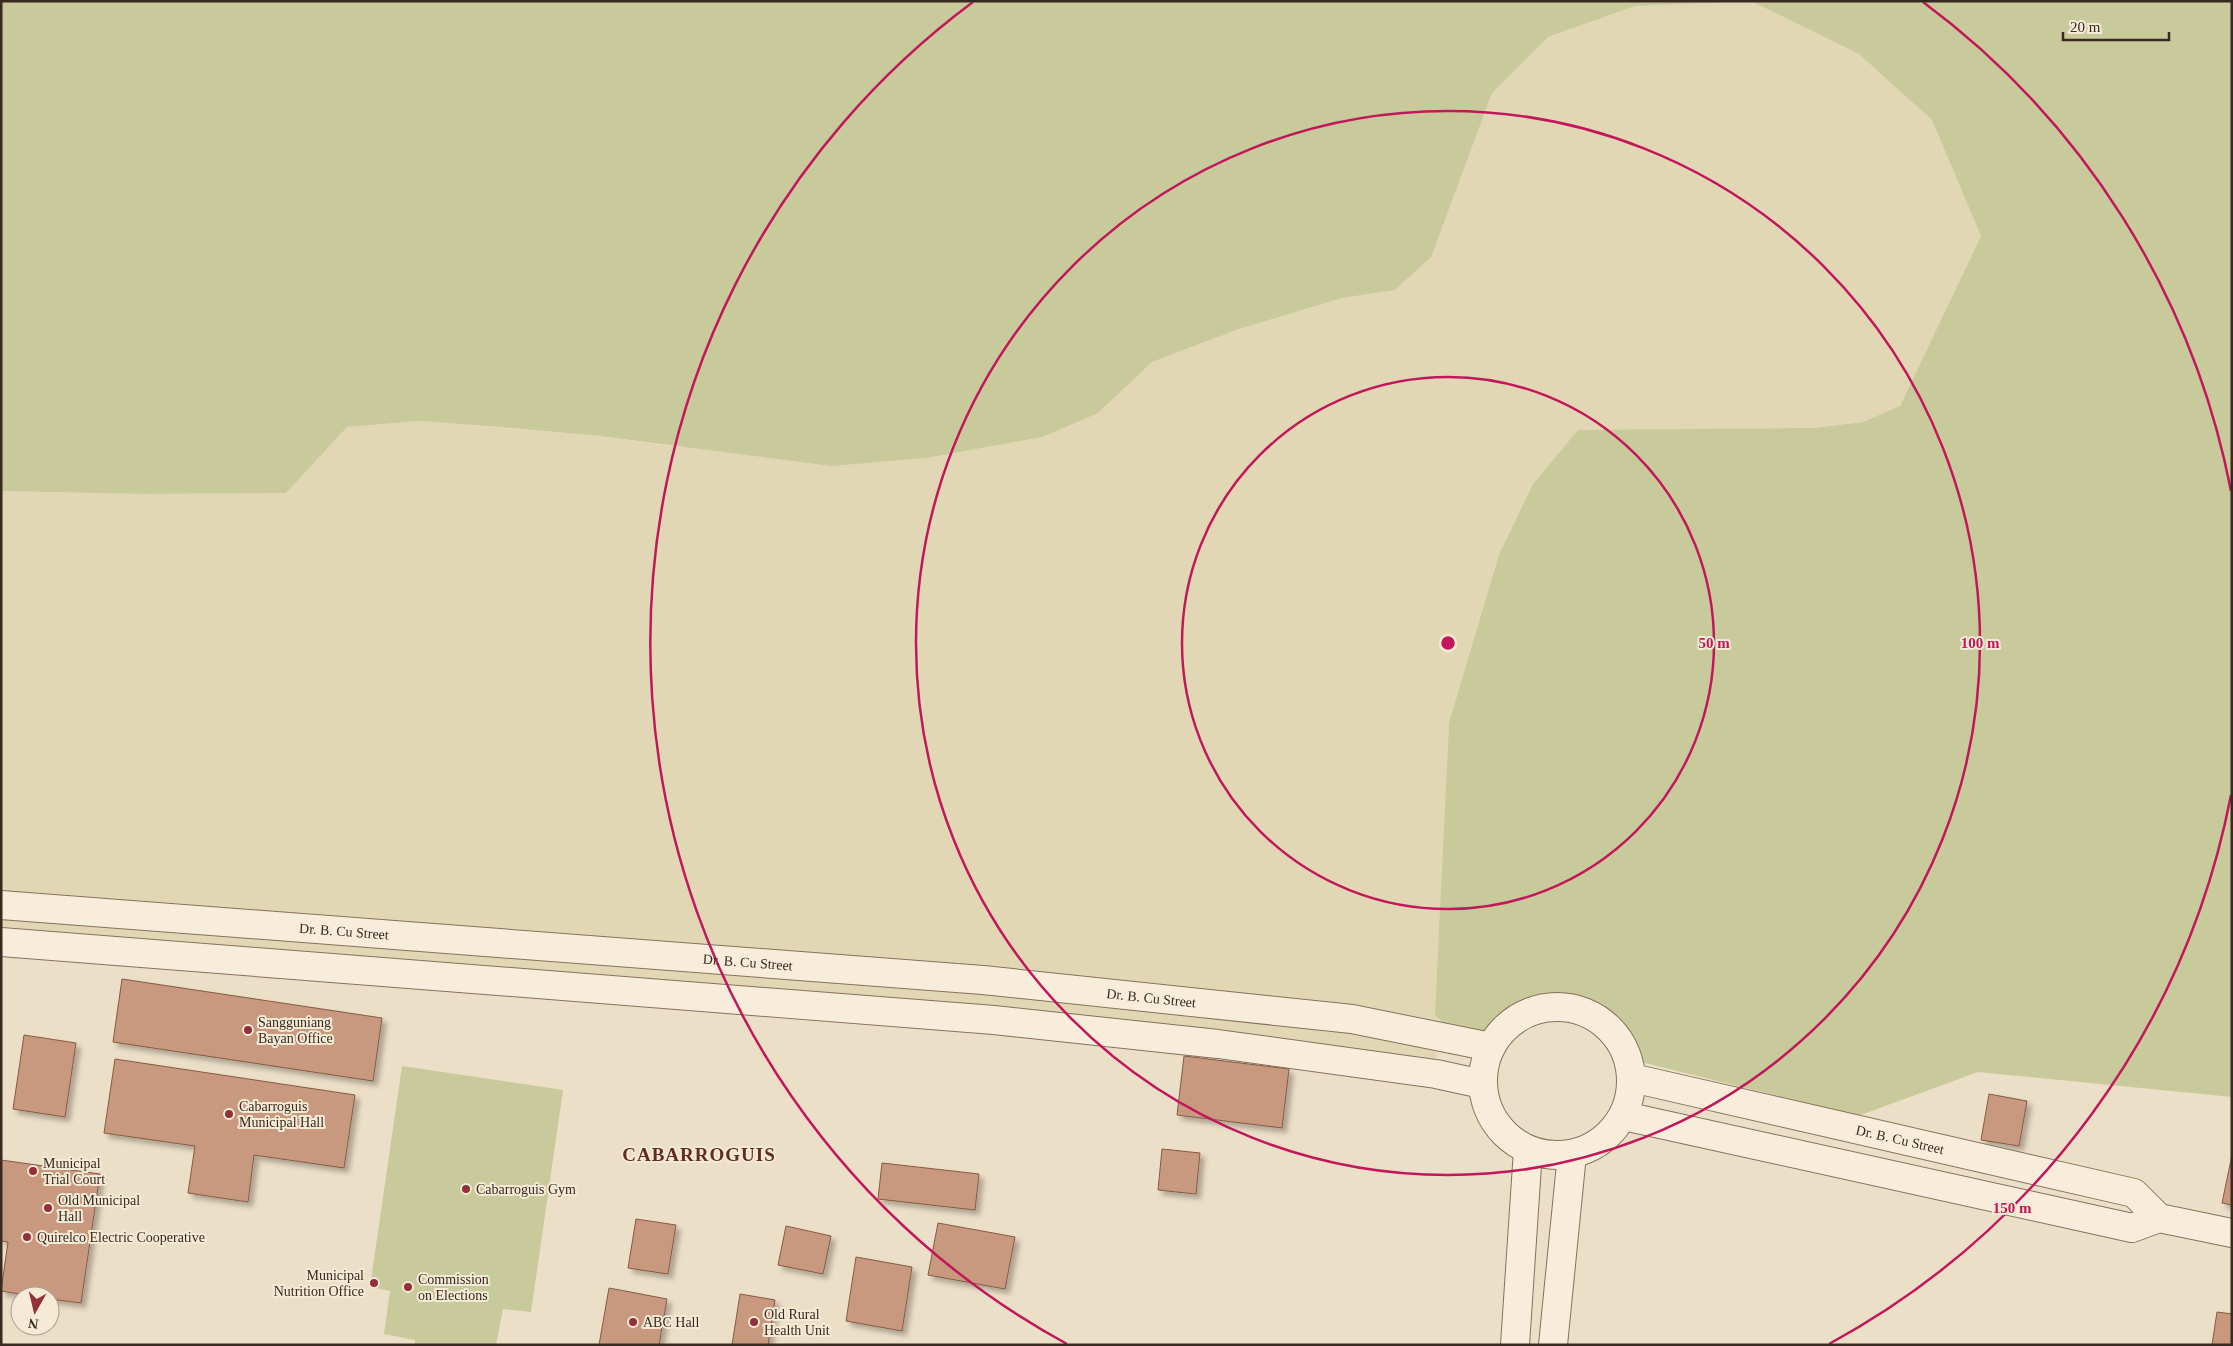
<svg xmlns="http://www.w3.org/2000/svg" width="2233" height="1346" viewBox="0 0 2233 1346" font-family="'Times New Roman',serif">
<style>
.farmland{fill:#e2d7b5}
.green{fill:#c8ca9b}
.building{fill:#c8997f;stroke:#855a44;filter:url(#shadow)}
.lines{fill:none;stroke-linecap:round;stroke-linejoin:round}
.minor-casing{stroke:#87715d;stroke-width:30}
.minor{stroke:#f7edda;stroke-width:28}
.ring{fill:none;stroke:#c2185b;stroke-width:2.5}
.poi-dot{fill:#933038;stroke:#f4ead6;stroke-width:2}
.labels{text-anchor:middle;stroke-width:4;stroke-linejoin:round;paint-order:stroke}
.street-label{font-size:14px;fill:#382a20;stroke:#f4ead6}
.poi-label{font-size:14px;fill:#382a20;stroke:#f4ead6;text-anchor:start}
.district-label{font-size:19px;font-weight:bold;letter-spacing:1px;fill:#632b22;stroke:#f4ead6}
.centre{fill:#c2185b;stroke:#f4ead6;stroke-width:2.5}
.ring-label{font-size:15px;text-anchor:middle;font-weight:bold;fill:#c2185b;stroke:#f4ead6;stroke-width:4;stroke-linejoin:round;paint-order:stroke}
</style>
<defs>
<filter id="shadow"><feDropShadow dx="4.5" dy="4.5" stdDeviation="2.5" flood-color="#0004"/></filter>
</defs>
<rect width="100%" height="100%" fill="#ecdfc7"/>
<path class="farmland" d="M1751 1 1859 54 1932 120 1981 236 1900 406 1863 422 1814 428 1723 429 1449 723 1436 1074 1 942V491L144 494 286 493 347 427 420 421 600 436 678 447 1098 413 1151 362 1239 329 1342 298 1395 289 1462 171 1492 93 1548 37 1635 6Z"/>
<path class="green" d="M1 1H2232V1097L1978 1072 1858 1116 1629 1059C1595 987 1511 990 1484 1065L1435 1015 1449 723 1499 555 1533 484 1578 430 1814 428 1863 422 1900 406 1981 236 1932 120 1859 54 1751 1 1635 6 1548 37 1492 93 1431 257 1395 290 1342 298 1239 329 1152 362 1098 413 1042 437 926 458 831 466 600 436 499 427 420 421 347 427 286 493 144 494 1 491Z
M402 1066 563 1090 531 1312 503 1309 496 1345H415V1340L384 1334 390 1291 370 1287Z"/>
<path class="building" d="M122 979 382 1018 373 1081 113 1042Z
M24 1035 76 1043 65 1117 13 1109Z
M1184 1056 1289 1069 1282 1128 1177 1115Z
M115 1059 355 1095 344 1168 254 1155 248 1202 188 1193 195 1146 104 1133Z
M1989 1094 2027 1101 2019 1146 1981 1140Z
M1162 1149 1200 1153 1196 1194 1158 1190Z
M2232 1155V1205L2222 1203Z
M1 1160 100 1174 81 1303 50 1299V1296H33L1 1291 8 1242 1 1241Z
M882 1163 979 1174 975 1210 878 1199Z
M636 1219 676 1225 668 1274 628 1268Z
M938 1223 1015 1237 1005 1289 928 1275Z
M786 1226 831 1236 823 1274 778 1265Z
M856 1257 912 1267 902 1331 846 1321Z
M609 1288 667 1299 659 1345H599Z
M740 1294 775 1300 768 1345H732Z
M2217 1312 2232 1314V1345H2212Z"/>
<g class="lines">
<defs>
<g id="minor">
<path id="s1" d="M1 905 983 980 1352 1019 1491 1047"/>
<path d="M1 942 994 1020 1218 1044 1436 1074 1482 1084"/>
<circle cx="1557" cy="1081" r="74"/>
<path id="s2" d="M1632 1078 2134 1193 2159 1218"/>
<path d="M1624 1116 2132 1228 2159 1218 2232 1233"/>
<path d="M1515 1345 1528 1150"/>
<path d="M1553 1345 1572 1154"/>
</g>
</defs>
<use href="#minor" class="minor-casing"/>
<use href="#minor" class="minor"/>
</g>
<g class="ring">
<circle cx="1448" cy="643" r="266"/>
<circle cx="1448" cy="643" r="532"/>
<path d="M2231 795A798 798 0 0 1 1829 1344M1067 1344A798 798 0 0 1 973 2M1923 2A798 798 0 0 1 2231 491"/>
</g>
<g class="poi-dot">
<circle cx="248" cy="1030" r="5"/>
<circle cx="229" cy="1114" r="5"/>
<circle cx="33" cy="1171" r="5"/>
<circle cx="466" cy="1189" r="5"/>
<circle cx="48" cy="1208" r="5"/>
<circle cx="27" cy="1237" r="5"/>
<circle cx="374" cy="1283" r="5"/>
<circle cx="408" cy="1287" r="5"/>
<circle cx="633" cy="1322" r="5"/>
<circle cx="754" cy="1322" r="5"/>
</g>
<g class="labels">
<g class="street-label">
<text dy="5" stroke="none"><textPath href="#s1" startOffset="344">Dr. B. Cu Street</textPath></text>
<text dy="5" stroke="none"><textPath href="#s1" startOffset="749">Dr. B. Cu Street</textPath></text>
<text dy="5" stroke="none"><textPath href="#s1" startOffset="1154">Dr. B. Cu Street</textPath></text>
<text dy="5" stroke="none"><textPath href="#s2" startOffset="275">Dr. B. Cu Street</textPath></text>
</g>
<g class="poi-label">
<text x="258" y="1027">Sangguniang<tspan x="258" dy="16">Bayan Office</tspan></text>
<text x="239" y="1111">Cabarroguis<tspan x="239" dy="16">Municipal Hall</tspan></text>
<text x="43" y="1168">Municipal<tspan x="43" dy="16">Trial Court</tspan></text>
<text x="476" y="1194">Cabarroguis Gym</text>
<text x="58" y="1205">Old Municipal<tspan x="58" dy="16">Hall</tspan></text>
<text x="37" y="1242">Quirelco Electric Cooperative</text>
<text x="364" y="1280" text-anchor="end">Municipal<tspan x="364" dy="16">Nutrition Office</tspan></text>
<text x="418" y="1284">Commission<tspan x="418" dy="16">on Elections</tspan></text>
<text x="764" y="1319">Old Rural<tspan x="764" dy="16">Health Unit</tspan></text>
<text x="643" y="1327">ABC Hall</text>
</g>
<g class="district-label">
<text x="699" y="1161">CABARROGUIS</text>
</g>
</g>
<circle cx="1448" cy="643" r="8" class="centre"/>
<g class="ring-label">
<text x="1714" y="648">50 m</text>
<text x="1980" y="648">100 m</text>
<text x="2012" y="1213">150 m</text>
</g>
<rect width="2233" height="1346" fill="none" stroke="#382a20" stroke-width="5"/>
<g transform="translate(35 1311) rotate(188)"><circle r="24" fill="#f4ead6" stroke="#a99d8d"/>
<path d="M0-4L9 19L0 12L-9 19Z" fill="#933038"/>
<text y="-8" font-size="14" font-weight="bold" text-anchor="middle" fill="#382a20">N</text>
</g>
<path d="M2063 32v8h106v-8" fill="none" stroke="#382a20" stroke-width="2.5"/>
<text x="2070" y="32" font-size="15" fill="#382a20" stroke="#f4ead6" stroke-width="4" paint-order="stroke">20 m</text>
</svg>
